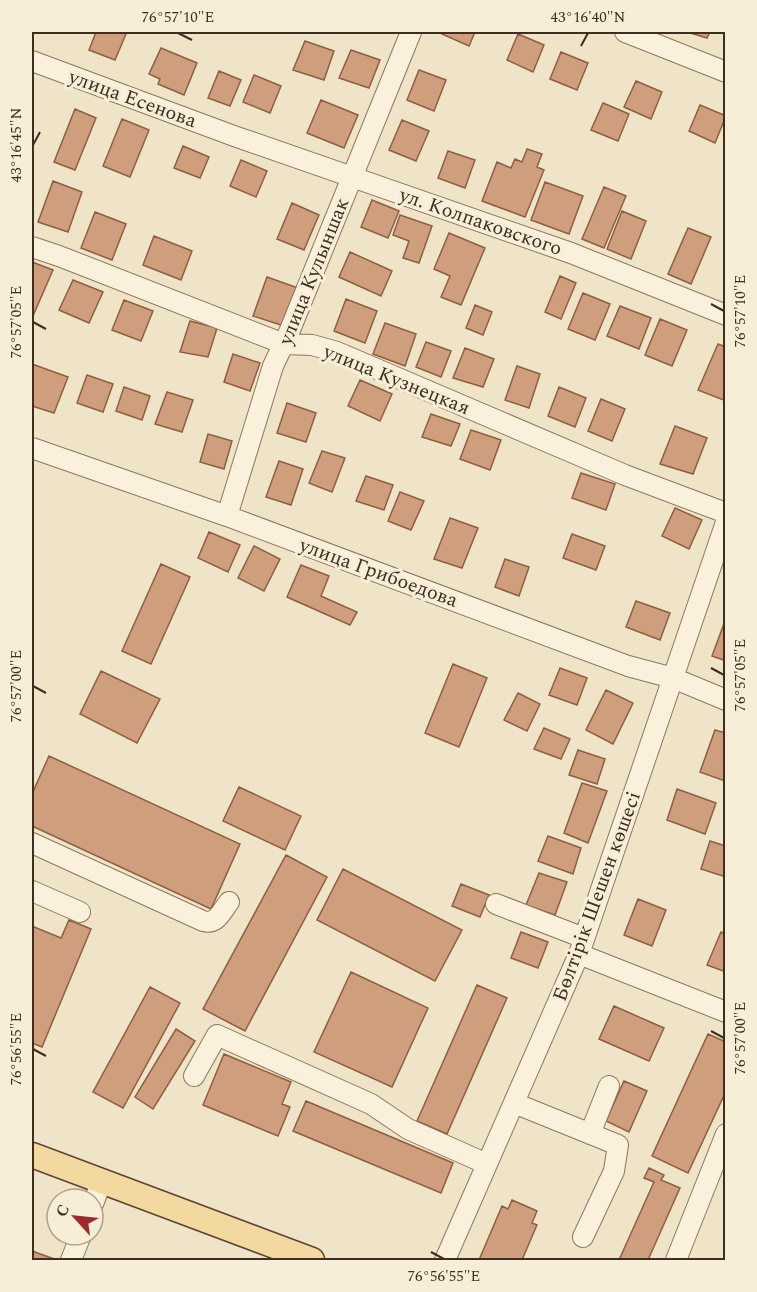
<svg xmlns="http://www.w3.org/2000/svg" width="757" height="1292" viewBox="0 0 757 1292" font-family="Spectral,serif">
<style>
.building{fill:#cf9f7d;stroke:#8d5f41;stroke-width:1.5}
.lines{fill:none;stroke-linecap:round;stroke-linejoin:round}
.minor-casing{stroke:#8d765c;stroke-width:22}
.major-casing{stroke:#5b4430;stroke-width:27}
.minor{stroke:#faf1dc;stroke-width:20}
.major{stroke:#f3d9a0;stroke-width:24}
.ticks{fill:none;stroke:#3d2e20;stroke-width:2}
.labels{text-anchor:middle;stroke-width:6;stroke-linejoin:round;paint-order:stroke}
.street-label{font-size:20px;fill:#3d2e20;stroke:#f7eed8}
.neatline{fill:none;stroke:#3d2e20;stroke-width:2}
.ticks-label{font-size:15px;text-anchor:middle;fill:#3d2e20}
</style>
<rect width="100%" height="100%" fill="#f0e4c8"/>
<path class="building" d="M96 32H121L126 34 115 60 89 50Z
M444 32H475L469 46 442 34Z
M687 32H710L707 38Z
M518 34 544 45 533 72 507 60Z
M305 41 334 51 324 80 293 70Z
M161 48 197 63 184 95 158 84 160 79 149 74Z
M351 50 380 60 369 88 339 78Z
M561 52 588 63 577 90 550 79Z
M419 70 446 80 434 111 407 100Z
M219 71 241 80 230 106 208 98Z
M254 75 281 86 270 113 243 102Z
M636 81 662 92 651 119 624 107Z
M321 100 358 115 344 148 307 133Z
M603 103 629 114 618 141 591 130Z
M700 105 726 116 715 143 689 131Z
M75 109 96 118 75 170 54 162Z
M122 119 149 130 130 177 103 166Z
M402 120 429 131 416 161 389 150Z
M183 146 209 157 200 178 174 168Z
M527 149 542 154 537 167 544 170 525 217 482 201 497 162 511 168 515 159 522 162Z
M448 151 475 160 465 188 438 178Z
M241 160 267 171 256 197 230 186Z
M53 181 82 192 68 232 38 222Z
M545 182 583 196 569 234 531 220Z
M604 187 626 196 604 248 582 239Z
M372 200 399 211 388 238 361 227Z
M292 203 319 215 304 250 277 239Z
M622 211 646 221 631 259 607 249Z
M95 212 126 224 112 260 81 248Z
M400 215 432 226 419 263 403 258 409 241 393 235Z
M688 228 711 237 691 284 668 274Z
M449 233 485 248 461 305 441 297 450 276 434 269Z
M154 236 192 251 181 280 143 265Z
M350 252 392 271 381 296 339 277Z
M32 262 53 270 33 316 32 315Z
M560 276 576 283 561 319 545 312Z
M267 277 298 288 284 326 253 316Z
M73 280 103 292 89 323 59 310Z
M583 293 610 304 595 340 568 329Z
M346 299 377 311 365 343 334 331Z
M124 300 153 311 141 341 112 330Z
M475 305 492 312 483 335 466 328Z
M620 306 651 318 639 349 607 336Z
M660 319 687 330 672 366 645 355Z
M190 321 217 328 208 357 180 352Z
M385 323 416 334 405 366 373 354Z
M426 342 451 351 441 377 416 367Z
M718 344 726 347V401L698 390Z
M465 348 494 359 483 387 453 378Z
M233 354 260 363 250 391 224 382Z
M32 364 68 377 54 413 32 406Z
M517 366 540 374 529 408 505 400Z
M87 375 113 384 103 412 77 403Z
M360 380 392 394 380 421 348 406Z
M124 387 150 396 142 420 116 411Z
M559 387 586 398 575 427 548 416Z
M167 392 193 400 182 432 155 424Z
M601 399 625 409 612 441 588 431Z
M287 403 316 413 306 442 277 433Z
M431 414 460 424 451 446 422 437Z
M675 426 707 438 693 474 660 464Z
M471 430 501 440 490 470 460 459Z
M208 434 232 441 224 469 200 462Z
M322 451 345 458 332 492 309 483Z
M279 461 303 469 291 505 266 497Z
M581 473 615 484 606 510 572 498Z
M366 476 393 485 384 510 356 501Z
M400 492 424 501 411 530 388 521Z
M675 508 702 520 689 549 662 536Z
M450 518 478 528 462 568 434 559Z
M209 532 240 545 228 572 198 558Z
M572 534 605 546 596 570 563 558Z
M254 546 280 559 264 591 238 578Z
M505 559 529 567 519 596 495 587Z
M161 564 190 577 151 664 122 651Z
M301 565 329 576 321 596 357 612 350 625 287 597Z
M636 601 670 613 660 640 626 627Z
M726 618V661L712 656Z
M453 664 487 678 459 747 425 733Z
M560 668 587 678 577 705 549 695Z
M101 671 160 699 137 743 80 714Z
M606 690 633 703 613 744 586 730Z
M518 693 540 704 527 731 504 720Z
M544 728 570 739 561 759 534 749Z
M715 730 726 733 725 781 700 772Z
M578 750 605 759 597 784 569 775Z
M49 756 240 844 211 909 32 826V794Z
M582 783 607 791 588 843 564 833Z
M239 787 301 816 285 850 223 821Z
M677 789 716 803 705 834 667 820Z
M548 836 581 848 573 874 538 861Z
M710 841 726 846V877L701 869Z
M286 855 327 877 245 1031 203 1009Z
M343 869 462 930 435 981 317 920Z
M539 873 567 882 555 915 526 905Z
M461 884 489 895 480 917 452 906Z
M638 899 666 910 652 946 624 935Z
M69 920 91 929 42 1047 32 1043V926L61 938Z
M521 932 548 942 538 968 511 958Z
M721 932 726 934V972L707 965Z
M351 972 428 1008 392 1087 314 1052Z
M477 985 507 998 447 1134 417 1121Z
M150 987 180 1003 123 1108 93 1092Z
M614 1006 664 1028 649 1061 599 1039Z
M176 1029 195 1041 153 1109 135 1097Z
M708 1034 726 1042V1091L688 1173 652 1156Z
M224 1054 291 1082 282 1104 290 1107 278 1136 203 1105Z
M624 1081 647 1091 629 1132 606 1121Z
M306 1101 453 1163 441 1193 293 1131Z
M649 1168 664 1175 661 1180 680 1188 648 1260H619L654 1182 644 1178Z
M512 1200 537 1211 532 1223 537 1225 522 1260H479L502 1206 508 1209Z
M32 1251 57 1260H32Z"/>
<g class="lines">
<defs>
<path id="minor" d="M625 32 726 72
M32 61 234 136 571 253 726 315
M32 247 59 256 284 344 312 345 337 352 625 475 726 513
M32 448 227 516 628 666 673 678 726 700
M227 516 273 366 290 330 411 32
M32 843 203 921C217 925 221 912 229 902
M32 891 80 912
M496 904 584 938
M579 954 726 1012
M194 1076 217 1035 371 1104 408 1129 487 1164
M514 1103 618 1145 614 1171 583 1237
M590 1134 609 1086
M93 1204 101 1183
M71 1260 81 1235
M445 1260 579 954 726 522
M676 1260 726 1134"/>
<path id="major" d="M32 1155 312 1260"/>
</defs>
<use href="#minor" class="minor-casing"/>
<use href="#major" class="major-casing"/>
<use href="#minor" class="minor"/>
<use href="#major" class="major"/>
</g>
<path class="ticks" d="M178 33 192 40M581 46 588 33M33 145 40 132M711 304 724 311M33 322 46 329M711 668 724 675M33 686 46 693M711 1031 724 1038M33 1049 46 1056M431 1252 444 1259"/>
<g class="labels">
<g class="street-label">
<text transform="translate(133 98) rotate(20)" y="7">улица Есенова</text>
<text transform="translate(481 221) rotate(19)" y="7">ул. Kолпаковского</text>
<text transform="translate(313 271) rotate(-68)" y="7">улица Кулыншак</text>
<text transform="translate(397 379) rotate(22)" y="7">улица Кузнецкая</text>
<text transform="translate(379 572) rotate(20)" y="7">улица Грибоедова</text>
<text transform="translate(596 896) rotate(-70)" y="7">Бөлтірік Шешен көшесі</text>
</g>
</g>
<rect width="757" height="1292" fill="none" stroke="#f7eed8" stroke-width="66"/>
<g transform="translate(75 1217) rotate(297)"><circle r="28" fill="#f7eed8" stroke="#ada18e" stroke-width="1.5"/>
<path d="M0-4.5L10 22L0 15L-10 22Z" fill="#9e2a2b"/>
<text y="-9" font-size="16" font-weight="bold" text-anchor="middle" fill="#3d2e20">С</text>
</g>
<rect x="33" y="33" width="691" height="1226" class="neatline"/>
<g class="ticks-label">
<text x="178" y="22">76°57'10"E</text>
<text x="588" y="22">43°16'40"N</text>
<text transform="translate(16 145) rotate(-90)" y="5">43°16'45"N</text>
<text transform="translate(740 311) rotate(-90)" y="5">76°57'10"E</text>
<text transform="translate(16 322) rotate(-90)" y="5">76°57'05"E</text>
<text transform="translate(740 675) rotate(-90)" y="5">76°57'05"E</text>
<text transform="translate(16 686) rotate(-90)" y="5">76°57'00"E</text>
<text transform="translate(740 1038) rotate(-90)" y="5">76°57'00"E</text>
<text transform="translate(16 1049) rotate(-90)" y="5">76°56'55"E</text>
<text x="444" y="1281">76°56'55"E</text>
</g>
</svg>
